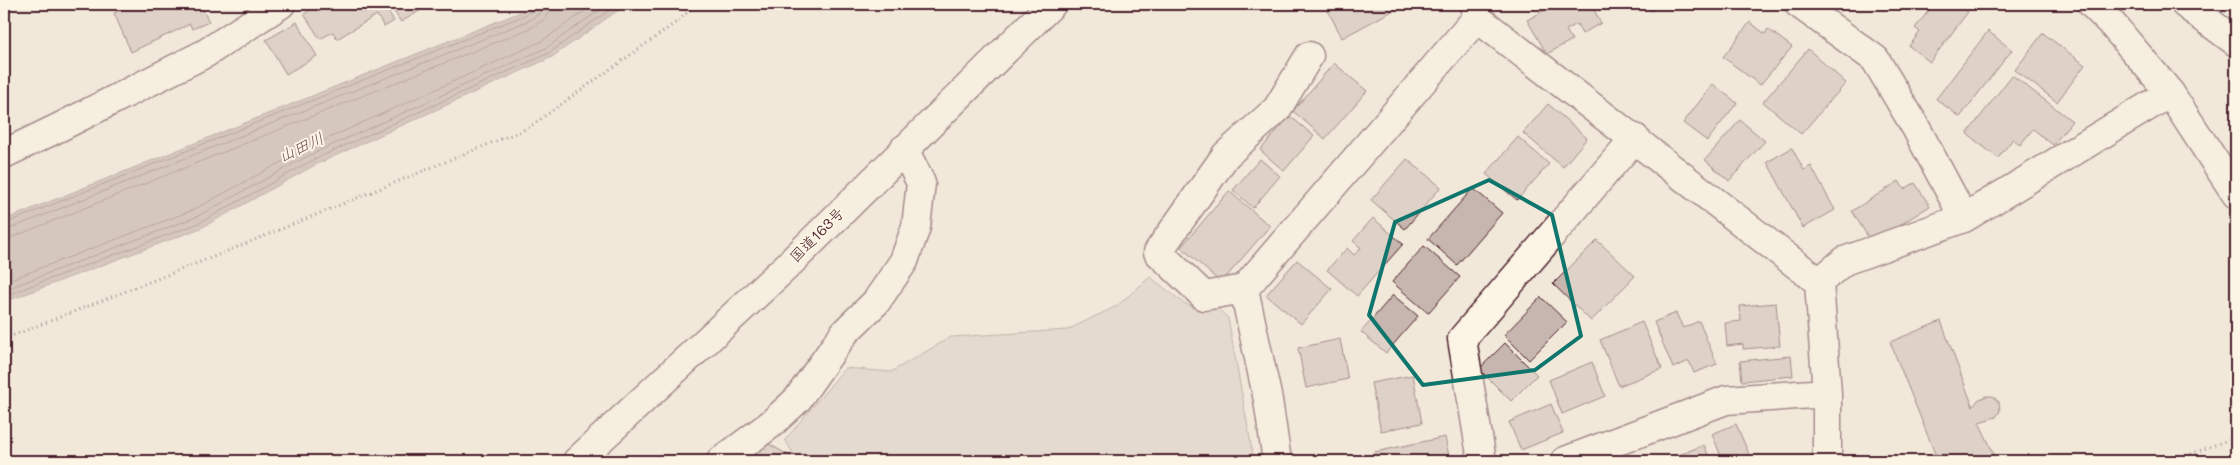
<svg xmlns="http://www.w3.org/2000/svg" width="2240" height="465" viewBox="0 0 2240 465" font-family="Mali,'Klee One',sans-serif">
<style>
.green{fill:#d8cac0;stroke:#917476}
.water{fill:#b6a19c;stroke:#8b6d6f}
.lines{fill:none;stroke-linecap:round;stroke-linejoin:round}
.shore{stroke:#755358;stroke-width:1}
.building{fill:#c7b6af;stroke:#4a1f2b}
.street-casing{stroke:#4a1f2b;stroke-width:31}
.secondary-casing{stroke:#4a1f2b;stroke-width:31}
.highway-casing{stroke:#4a1f2b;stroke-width:31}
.path{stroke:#4a1f2b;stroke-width:3;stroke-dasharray:1 4;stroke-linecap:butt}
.street{stroke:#fcf5e5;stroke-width:28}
.secondary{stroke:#fcf5e5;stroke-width:28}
.highway{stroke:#fcf5e5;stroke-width:28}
.marked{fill:none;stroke:#0f766e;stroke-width:4;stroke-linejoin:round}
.labels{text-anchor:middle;stroke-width:4;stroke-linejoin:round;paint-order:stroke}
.street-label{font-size:15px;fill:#4a1f2b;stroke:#fcf5e5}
.water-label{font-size:16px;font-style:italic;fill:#704c53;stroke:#fcf5e5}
</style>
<rect width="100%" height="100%" fill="#f1e8da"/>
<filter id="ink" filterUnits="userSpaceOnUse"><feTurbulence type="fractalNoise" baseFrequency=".02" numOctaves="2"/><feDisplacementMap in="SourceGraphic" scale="10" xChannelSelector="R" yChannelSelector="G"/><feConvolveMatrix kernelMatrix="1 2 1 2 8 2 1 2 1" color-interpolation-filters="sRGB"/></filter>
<g filter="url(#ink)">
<path class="green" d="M1150 277 1184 303 1197 309H1218L1228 318 1254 461H798L785 440 845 368 891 372 951 337 1067 330 1117 306Z"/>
<path class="water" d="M535 4H627L552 57 315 165 201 228 4 302V220L523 11Z"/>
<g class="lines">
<path class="shore" d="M4 224 525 15 535 9 536 4
M4 231 528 21 540 13 543 4
M4 238 13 237 531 28 546 18 550 4
M4 282 193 210 307 148 542 41 595 4
M4 290 196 217 310 155 546 48 608 4
M4 296 199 223 313 160 549 53 618 4"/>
</g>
<path class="building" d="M134 4H200L209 22 192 29 190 24 131 52 114 13Z
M327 4H378L382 11 387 9 394 21 384 27 377 15 337 39 333 32 320 39 304 14 318 5 320 8Z
M389 4H431L401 22Z
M1327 4H1405L1342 38 1325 5Z
M1556 4H1605L1594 10 1601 23 1582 34 1577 24 1566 30 1572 40 1547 54 1527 20Z
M1643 4H1658L1652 11Z
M1891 4H1905L1899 10Z
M1934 4H1968L1964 9 1968 12 1930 62 1909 46 1920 32 1915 28Z
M297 22 317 56 286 74 266 40Z
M1750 22 1765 34 1768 29 1792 47 1760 85 1723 57Z
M1988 31 2012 50 1960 117 1936 99Z
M2043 33 2085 65 2057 102 2015 70Z
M1808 49 1846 83 1801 134 1763 102Z
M1334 63 1367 91 1325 139 1293 111Z
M2012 75 2072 121 2053 145 2033 129 2020 145 2013 139 1998 158 1967 134Z
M1713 84 1737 103 1707 141 1683 123Z
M1548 104 1587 138 1563 167 1523 133Z
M1290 116 1314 136 1284 171 1260 150Z
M1740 120 1765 141 1729 181 1705 160Z
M1518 137 1549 164 1517 200 1486 174Z
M1792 148 1804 170 1811 166 1835 210 1803 228 1767 162Z
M1260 159 1280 176 1253 208 1233 190Z
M1407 159 1441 187 1405 229 1371 200Z
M1899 181 1904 189 1915 183 1930 206 1878 239 1870 240 1852 211Z
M1473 188 1502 213 1457 265 1428 239Z
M1229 191 1270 226 1221 283 1181 247Z
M1373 218 1403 244 1357 296 1327 270 1347 248 1354 255 1361 248 1353 241Z
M1597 240 1635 276 1591 321 1553 284Z
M1424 246 1460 277 1428 313 1392 282Z
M1297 260 1332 289 1301 324 1266 295Z
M1393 295 1418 316 1386 353 1361 332Z
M1541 297 1567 322 1529 360 1504 335Z
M1776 303 1780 346 1743 349V344L1727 346 1725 323 1741 321 1740 306Z
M1676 313 1683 328 1699 321 1717 364 1694 373 1689 361 1673 368 1654 322Z
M1941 321 1973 407 1978 400 1986 396H1992L1999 402 2000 411 1996 417 1979 422 1997 461H1938L1890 342Z
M1642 322 1662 369 1619 386 1600 340Z
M1340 339 1348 379 1306 388 1298 348Z
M1505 343 1537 375 1511 401 1479 369Z
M1791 356 1793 376 1742 381 1740 361Z
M1592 362 1605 396 1562 414 1549 380Z
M1413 375 1422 423 1381 431 1371 383Z
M1551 404 1563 433 1521 450 1509 422Z
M1736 424 1752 461H1723L1712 434Z
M1445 437 1450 461H1377L1375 452Z
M764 441 793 458 792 461H752Z
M1704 445 1711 461H1664Z"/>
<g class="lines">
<defs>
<path id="street" d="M1475 4 1477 18 1819 282 1827 393V461
M1799 4 1875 59 1915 126 1964 218
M1819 282 1844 261 1964 218 2170 93
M1244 289 1204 296 1158 252 1226 155 1277 109 1309 56
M721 461 771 424 797 400 845 332 876 302 904 261 916 227 921 183 904 149
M1277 461 1268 400 1244 289 1477 18
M1482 461 1462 339 1635 138
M1565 461 1726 400 1827 393"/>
<path id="secondary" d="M2092 4 2112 24 2170 93 2236 194
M4 154 60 127 206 53 281 4"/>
<path id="highway" d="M2185 4 2236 42
M577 461 787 266 1052 4"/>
</defs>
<use href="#street" class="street-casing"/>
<use href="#secondary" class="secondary-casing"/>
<use href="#highway" class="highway-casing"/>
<path class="path" d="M4 339 213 257 528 128 678 21 696 4
M2172 461 2236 437"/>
<use href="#street" class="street"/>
<use href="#secondary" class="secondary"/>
<use href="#highway" class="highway"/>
</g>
</g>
<path d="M0 0H2240V465H0ZM1489 180 1552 215 1581 336 1535 370 1423 385 1369 315 1395 222Z" fill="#f1e8da" fill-opacity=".55" fill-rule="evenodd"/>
<path class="marked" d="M1489 180 1552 215 1581 336 1535 370 1423 385 1369 315 1395 222Z"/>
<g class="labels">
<g class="street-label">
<text transform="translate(817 235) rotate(-45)" y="5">国道163号</text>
</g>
<g class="water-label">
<text transform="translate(301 147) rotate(-25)" y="6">山田川</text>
</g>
</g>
<rect width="2240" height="465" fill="none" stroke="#fcf5e5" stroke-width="20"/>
<rect x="10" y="10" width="2220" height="445" fill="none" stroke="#4a1f2b" stroke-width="2" filter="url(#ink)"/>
</svg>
